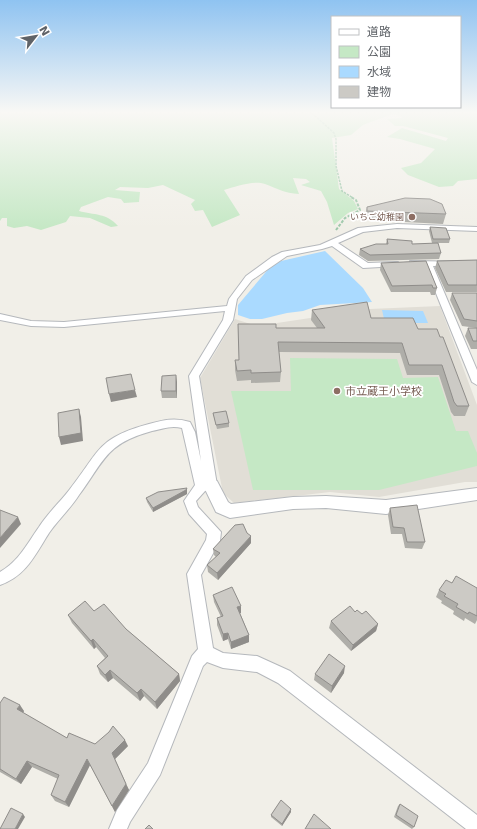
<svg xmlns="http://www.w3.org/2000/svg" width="477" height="829" viewBox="0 0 477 829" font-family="'DejaVu Sans','Noto Sans JP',sans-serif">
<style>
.education{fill:#e1ded6}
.green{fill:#c5e8c5}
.water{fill:#aadaff}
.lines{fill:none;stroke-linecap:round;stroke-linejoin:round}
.minor-casing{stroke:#b5b8bc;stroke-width:2}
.tertiary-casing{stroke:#b5b8bc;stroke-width:2}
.path-far1{stroke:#9cc7a9;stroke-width:1.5;stroke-dasharray:2.5 1;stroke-linecap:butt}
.path{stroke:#9cc7a9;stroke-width:2;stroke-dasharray:3 1.5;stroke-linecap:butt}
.minor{fill:#fff;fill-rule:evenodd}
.tertiary{fill:#fff;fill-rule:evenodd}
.wall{fill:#afaea9}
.shaded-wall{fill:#8f8d8a}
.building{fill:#cccac5;stroke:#8f8d8a}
.education-dot{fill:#8d6e63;stroke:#fff;stroke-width:1.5}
.labels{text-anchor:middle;stroke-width:3.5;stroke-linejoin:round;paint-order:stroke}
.far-education-label{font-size:9px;fill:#785e54;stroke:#fff;text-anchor:end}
.education-label{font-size:11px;fill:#785e54;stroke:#fff;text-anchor:start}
</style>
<rect width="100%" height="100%" fill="#f1efe8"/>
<path class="education" d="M440 306 477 405V482H465L379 497 330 492 234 503 223 493 200 378 235 319 257 326 370 309Z"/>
<path class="green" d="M0 113H477V179L458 181 453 186 439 187 408 175 401 168 421 163 435 149 400 139 387 137 402 128 446 141 448 138 403 126H395L387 119 402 118 400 116 393 114 376 120 363 125 351 135 332 138 339 189 354 201 358 209 348 213 334 225 327 202 321 191 301 185 310 182 306 179 293 178 299 194C284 193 278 189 265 184 253 180 235 187 224 190L240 215 212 227 203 210 195 211 191 204 195 200 163 185 148 188 120 187 115 190 140 192 139 202 124 203 121 199 108 197 81 207 79 211C94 215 107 213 118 226L111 227 90 218 70 216 66 222 41 230 27 226 14 228 7 226V218H2L0 221Z
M290 358 397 359 403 378 438 377 456 431H468L477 453V466L379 490H253L231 391H291Z"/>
<path class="water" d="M325 251 363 288 372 302 320 305 303 311 287 313 262 319H250L238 315V305L270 267 281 261Z
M382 310 423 311 428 323H385Z"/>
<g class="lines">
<defs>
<path id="minor" d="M397 224 477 227V231L397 228 363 232 338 243 368 263 395 262H398V266L363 268 332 246 322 249 287 256 252 280 237 299 233 320 199 376 217 485 215 488 205 491 196 501 198 507 221 532 220 541 201 575 213 648 223 653 257 656 290 671 477 815V829H466L278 683 257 672 223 668 207 662 203 666 160 775 130 822 127 829H109L117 810 148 763 192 656 198 649 187 574 206 540 207 534 189 514 184 501 195 485 182 428C171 425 162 429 152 431 105 444 105 460 79 495 70 509 58 520 49 533 35 555 26 576 0 585V572C19 561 27 544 39 527 48 513 60 502 70 489 100 451 97 438 149 424 163 420 175 417 190 422L195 432 201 461 189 376 223 320 225 311 64 327 31 326 0 320V314L31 321 64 322 227 306 229 299 246 276 272 257 282 252 320 245 358 228Z
M410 261 477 262V266H433L477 370V385L472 382 425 266 410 265Z"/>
<path id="tertiary" d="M211 479 217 481 228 502 231 504 293 497 326 496 386 500 477 488V500L386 514 326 508 293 509 230 518 216 512 203 485 205 481Z"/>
</defs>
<use href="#minor" class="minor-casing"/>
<use href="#tertiary" class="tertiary-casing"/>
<path class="path-far1" d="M312 113 334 133 336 139V166L342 191 353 198"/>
<path class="path" d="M336 230 345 218 360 210 356 200 351 197"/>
<use href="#minor" class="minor"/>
<use href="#tertiary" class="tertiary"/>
</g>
<path class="wall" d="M367 207 446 214 443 224 366 220 365 217Z
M430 227 450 239 449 243H432L429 231Z
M387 239 412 244 441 253 439 259 368 261 359 255 360 249 386 244Z
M477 260V292H446L435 268 437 261Z
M426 261 437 288 435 295H431L430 292H391L380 270 381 263Z
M452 293H477V328L462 326 450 300Z
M312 310 371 318 418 329 469 406 465 416H454L451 412 439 375H407L400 353 279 352 281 372 280 382 251 383V380L237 381 235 370V360H239L238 324 276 328H317L311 320Z
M468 328H477V349H471L465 336Z
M177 382V398H162L161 391Z
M213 413 229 423V427L217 429Z
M187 492V494L153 512 147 502 146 498Z
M390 508 425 542 422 549 405 548 402 534H391L388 515Z
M251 543 218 580 208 572 207 565 216 557 214 555 213 549Z
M452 583 477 588V620L475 624 465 618 464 621 453 614 454 611 441 603 442 601 436 597 439 590Z
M213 595 241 613H240L249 635V642L231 649 228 639 223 641 217 625V618L221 617 214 602Z
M94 611 126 629 179 674 180 681 157 709 144 696 140 701 113 678 108 682 100 674 97 666 105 658 96 647 94 649 72 623 68 615Z
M355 612 362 614 378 624 376 631 351 651 329 628 331 621Z
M344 673 331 693 314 680 315 674Z
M0 703 24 711 23 713 67 738 95 744 128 746 115 759 129 790 115 812 90 765 69 807 55 801 51 795 58 779 32 767 21 784 0 772Z
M400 804 414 827 412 829 394 817 398 806Z
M291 812 282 826 271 817V815Z"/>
<path class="shaded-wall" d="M176 375 177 382V398L176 391Z
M135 390 137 397 111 402 109 394Z
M79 409 81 417 83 441 61 445 59 437Z
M187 488V494L153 512V508Z
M18 517 21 524 0 548V538Z
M251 536V543L218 580 217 573Z
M241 606V613L237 614V607Z
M378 624 376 631 351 651 353 645Z
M228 633V639L223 641V634Z
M249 635V642L231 649V642Z
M93 639 96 647 94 649 91 641Z
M345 666 344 673 331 693 332 686Z
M110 670 113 678 108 682 105 675Z
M179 674 180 681 157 709 155 702Z
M141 689 144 696 140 701 137 693Z
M20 705 24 711 21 716 17 709Z
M125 740 128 746 115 759 112 753Z
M87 759 90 765 69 807 65 802Z
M27 761 32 767 21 784 16 779Z
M126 784 129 790 115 812 112 806Z
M291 809V812L282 826V824Z
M23 814 25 817 18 829H15Z"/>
<path class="building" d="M405 198 430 199 442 204 446 214 367 211V207Z
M430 227 446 228 450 239H433Z
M387 239 412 241V244L438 243 441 253 370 255 360 249 376 244H388Z
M477 260V285H448L437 261Z
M426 261 437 288H433L432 285 392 286 381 263Z
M452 293H477V321L464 319Z
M367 302 371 318H413L418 329H437L440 337H443L469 406H457L454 402 442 365H409L402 343 278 342 281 372 251 373V370L237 371 235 360H239L238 324H276V328H325L312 310Z
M468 328H477V341H473Z
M131 374 135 390 109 394 106 378Z
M176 375V391H161L162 376Z
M79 409 81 433 59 437 58 413Z
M226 411 229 423 216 425 213 413Z
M187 488 186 490 153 508 146 498 158 492Z
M417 505 425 542H407L404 528 393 527 390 508Z
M0 510 18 517 0 538Z
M243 524 247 533 251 536 217 573 207 565 220 553 213 549 235 525Z
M456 576 477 588V616L469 612 468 614 456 607 458 604 444 596 446 594 439 590 446 580 452 583Z
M232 587 241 606 237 607 249 635 231 642 228 633 223 634 217 618 223 616 213 595Z
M85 601 94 611 104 604 126 629 179 674 155 702 141 689 137 693 110 670 105 675 97 666 108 656 93 639 91 641 68 615Z
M350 606 355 612 357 610 362 614 366 611 378 624 353 645 331 621Z
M329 654 345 666 332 686 315 674Z
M4 697 20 705 17 709 67 738 69 733 95 744 109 732 113 726 125 740 112 753 126 784 112 806 87 759 65 802 51 795 59 775 27 761 16 779 0 769V703Z
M281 800 291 809 282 824 271 815Z
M400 804 418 816 414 827 396 815Z
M11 808 23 814 15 829H0Z
M314 814 331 829H305Z
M149 825 153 829H145Z"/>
<linearGradient id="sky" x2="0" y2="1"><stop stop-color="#8fc3f1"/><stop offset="0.49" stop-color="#f9f8f5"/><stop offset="1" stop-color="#f9f8f5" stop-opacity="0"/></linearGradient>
<rect width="477" height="229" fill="url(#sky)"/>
<g class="education-dot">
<circle cx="412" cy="217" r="4"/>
<circle cx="337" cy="391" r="4"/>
</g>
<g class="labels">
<g class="far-education-label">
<text x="404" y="220">いちご幼稚園</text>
</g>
<g class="education-label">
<text x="345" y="395">市立蔵王小学校</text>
</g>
</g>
<rect x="331" y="16" width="130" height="92" fill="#ffffff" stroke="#bfc1c3"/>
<rect x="339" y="29" width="20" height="6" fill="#ffffff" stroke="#bfc1c3"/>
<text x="367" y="36" font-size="12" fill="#5f6368">道路</text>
<rect x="339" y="46" width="20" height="12" fill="#c5e8c5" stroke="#bfc1c3"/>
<text x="367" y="56" font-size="12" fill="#5f6368">公園</text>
<rect x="339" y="66" width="20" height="12" fill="#aadaff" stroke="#bfc1c3"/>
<text x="367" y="76" font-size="12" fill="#5f6368">水域</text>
<rect x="339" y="86" width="20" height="12" fill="#cccac5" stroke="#bfc1c3"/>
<text x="367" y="96" font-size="12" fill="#5f6368">建物</text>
<g transform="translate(36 36) rotate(59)" stroke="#ffffff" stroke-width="3" paint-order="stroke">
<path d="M0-3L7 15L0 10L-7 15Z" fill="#5f6368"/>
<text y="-6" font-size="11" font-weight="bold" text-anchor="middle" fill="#5f6368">N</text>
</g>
</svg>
